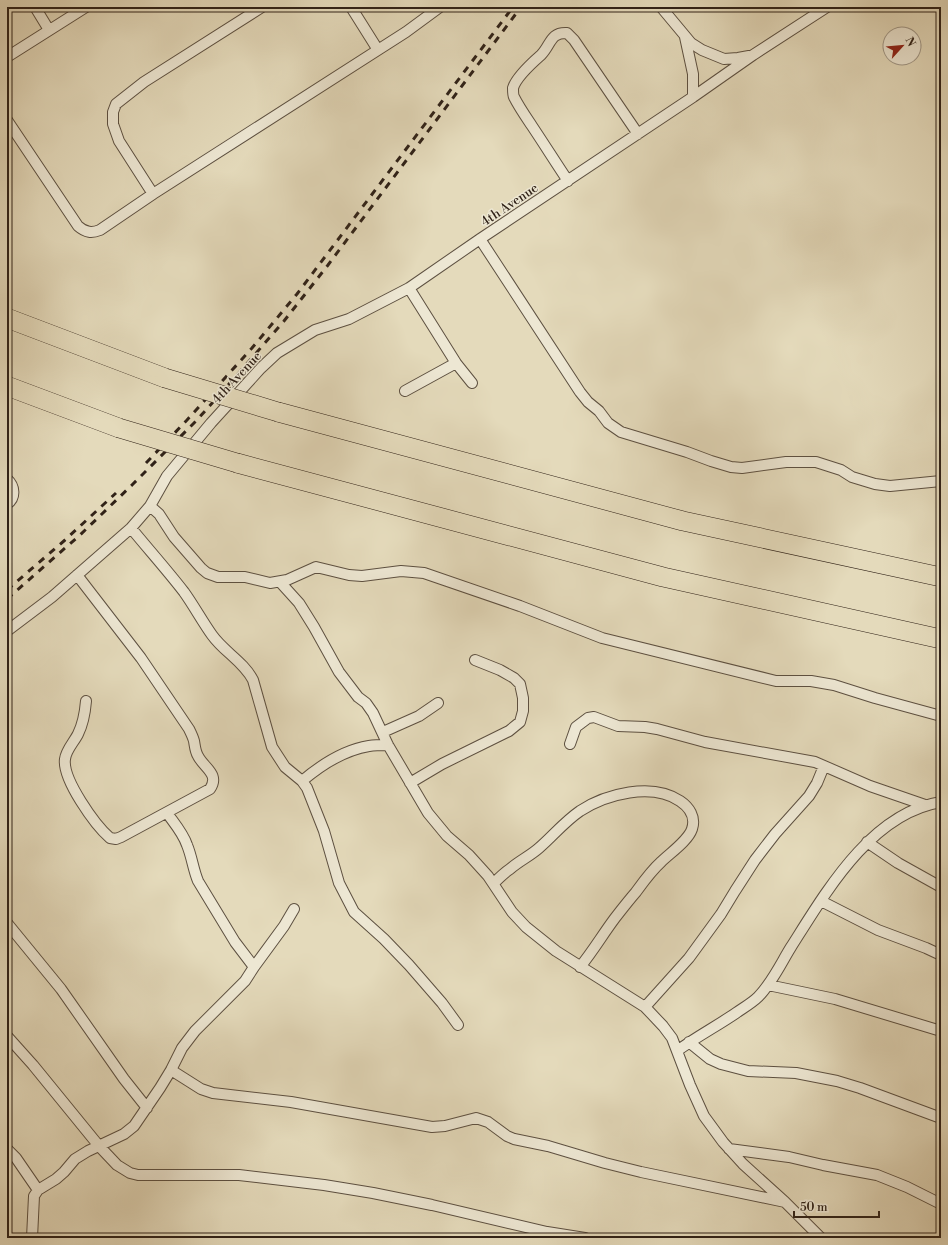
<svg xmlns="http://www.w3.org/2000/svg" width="948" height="1245" viewBox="0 0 948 1245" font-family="'Libre Bodoni',serif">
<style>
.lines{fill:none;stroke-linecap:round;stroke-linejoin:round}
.minor-casing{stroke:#5d5041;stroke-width:12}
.motorway-casing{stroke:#302218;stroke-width:20}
.minor{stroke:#ede7d3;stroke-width:10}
.motorway{stroke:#e4dabb;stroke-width:19}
.rail{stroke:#302218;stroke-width:3;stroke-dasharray:7 7;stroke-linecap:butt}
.motorway-bridge-casing{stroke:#302218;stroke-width:20;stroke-linecap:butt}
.motorway-bridge{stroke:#e4dabb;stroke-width:19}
.labels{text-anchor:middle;stroke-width:3;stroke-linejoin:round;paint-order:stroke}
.street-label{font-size:13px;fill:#302218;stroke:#ede7d3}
</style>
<rect width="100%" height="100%" fill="#e4dabb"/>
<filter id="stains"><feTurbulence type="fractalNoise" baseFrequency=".005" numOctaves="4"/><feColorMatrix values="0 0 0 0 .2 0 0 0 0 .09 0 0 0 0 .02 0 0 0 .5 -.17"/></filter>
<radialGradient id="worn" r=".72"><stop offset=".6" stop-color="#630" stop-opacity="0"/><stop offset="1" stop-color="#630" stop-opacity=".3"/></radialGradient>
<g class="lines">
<defs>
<path id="minor" d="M35 7 49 30
M351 7 378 50
M661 7 691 43 702 50 724 59 738 58 749 56
M685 37 693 74V97
M7 57 86 7
M7 120 78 226C86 233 92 233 100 230L153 194 406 32 440 7
M568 181C556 163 544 144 532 126 526 117 519 107 514 97 513 95 513 91 513 88 516 78 533 62 541 55 551 45 550 32 567 33L574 40 638 134
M153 194 119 141 113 124V112L116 104 144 82 262 7
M480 239 580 392 588 402 599 411 608 423 621 432 687 452 711 461 731 467 742 468 786 462H816L841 470 852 477 875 484 890 486 941 481
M409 288 456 363 472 383
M405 391 456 363
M7 479C15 486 16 498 7 504
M150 506 159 514 174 537 201 568 207 573 218 577H245L270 583 287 580 316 567 349 575 362 576 401 571 424 573 520 606 602 638 776 681H811L834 685 875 698 941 716
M131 528C149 550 167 570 184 592 194 606 202 621 212 635 224 652 243 661 253 680L272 747 285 767 302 781
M77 575 141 658 189 729C191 733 193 737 194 741 195 746 195 751 198 756 204 768 220 774 210 789L121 837 116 839 110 838C95 825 62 779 65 759 66 750 74 742 78 734 83 724 85 713 86 701
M280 582 299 603 314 627 339 672 358 697 366 703 373 713 388 745 428 813 447 836 469 855 488 876 512 912 526 927 556 951 645 1007 663 1026 672 1038 690 1085 704 1116 723 1142 743 1164 785 1202
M7 631 52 597 131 528 150 506 167 476 211 423 261 368 277 353 315 330 349 319 409 288 480 239 693 97 753 55 827 7
M383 732 419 716 438 703
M570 744 576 727 588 718 594 717 618 726 645 727 657 729 705 742 815 762 870 786 925 805
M388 745C382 745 375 745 369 746 344 750 321 765 302 781L307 788 324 831 339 883 354 912 384 939 409 965 442 1003 458 1025
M410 783 442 764 509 731 520 722 523 711V698L520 684 514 678 500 670 475 660
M867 842 898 863 941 887
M494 883C499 878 504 873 510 869 519 861 530 856 539 848 553 836 564 822 580 811 606 794 652 782 680 801 689 807 696 817 692 829 688 841 670 853 661 862 651 871 644 881 636 892 629 900 622 909 615 918 603 934 593 951 580 967
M821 901 878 930 926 948 941 955
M7 923 61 989 124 1079 147 1108
M254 967 284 926 294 909
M768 985 835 999 941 1031
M645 1007 689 958 721 914 735 891 755 860 775 834 809 796 817 783 824 766
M7 1036 33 1065 99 1146 117 1165 130 1173 138 1175H239L324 1185 373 1193 432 1205 547 1232 585 1238
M689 1042 710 1059 721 1064 748 1071 796 1073 837 1081 860 1088 941 1118
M677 1051C696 1037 717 1026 736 1013 743 1008 752 1003 758 997 772 983 781 963 791 947 826 892 871 813 941 802
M171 1070 201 1089 213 1093 291 1102 432 1127 445 1126 476 1118 488 1122 507 1136 514 1139 548 1146 605 1163 641 1172 785 1202 821 1238
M7 1149 16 1158 38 1190
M729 1149 789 1157 823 1165 877 1175 907 1187 941 1204
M32 1238 34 1196 38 1190 56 1179 64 1172 75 1159 88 1151 124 1134 134 1126 160 1088 171 1070 182 1048 195 1031 245 981 254 967 235 942 198 881C193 869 192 857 187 845 183 833 174 823 167 813"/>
<path id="motorway" d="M7 318 165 378
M7 386 119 428
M278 412 683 521 941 577
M237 463 663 577 941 639"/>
</defs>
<use href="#minor" class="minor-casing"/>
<use href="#motorway" class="motorway-casing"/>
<use href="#minor" class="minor"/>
<use href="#motorway" class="motorway"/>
<path class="rail" d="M146 463 187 420 252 348 297 294 513 7
M7 590 65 540 116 493
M7 599 80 535 132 485 197 420 237 375 284 321 328 265 521 7"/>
<defs>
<path id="motorway-bridge" d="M165 378 278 412
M119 428 237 463"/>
</defs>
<use href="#motorway-bridge" class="motorway-bridge-casing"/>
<use href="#motorway-bridge" class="motorway-bridge"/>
</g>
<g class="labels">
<g class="street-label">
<text transform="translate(509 204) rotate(-34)" y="5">4th Avenue</text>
<text transform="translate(236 377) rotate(-47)" y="5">4th Avenue</text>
</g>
</g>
<rect width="948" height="1245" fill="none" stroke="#e4dabb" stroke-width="24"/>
<rect x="8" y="8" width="932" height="1229" fill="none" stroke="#302218" stroke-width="2"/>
<rect x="12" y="12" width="924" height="1221" fill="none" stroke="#302218"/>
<g transform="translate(902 46) rotate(63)"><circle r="19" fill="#ede7d3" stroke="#a19888"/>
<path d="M0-3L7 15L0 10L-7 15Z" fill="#8f2418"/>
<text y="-6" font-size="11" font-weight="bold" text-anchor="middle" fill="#302218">N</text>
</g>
<path d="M794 1211v6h85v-6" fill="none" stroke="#302218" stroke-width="2"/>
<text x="800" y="1211" font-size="12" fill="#302218" stroke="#ede7d3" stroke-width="3" paint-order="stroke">50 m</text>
<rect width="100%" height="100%" filter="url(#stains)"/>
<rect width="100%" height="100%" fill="url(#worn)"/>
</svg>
